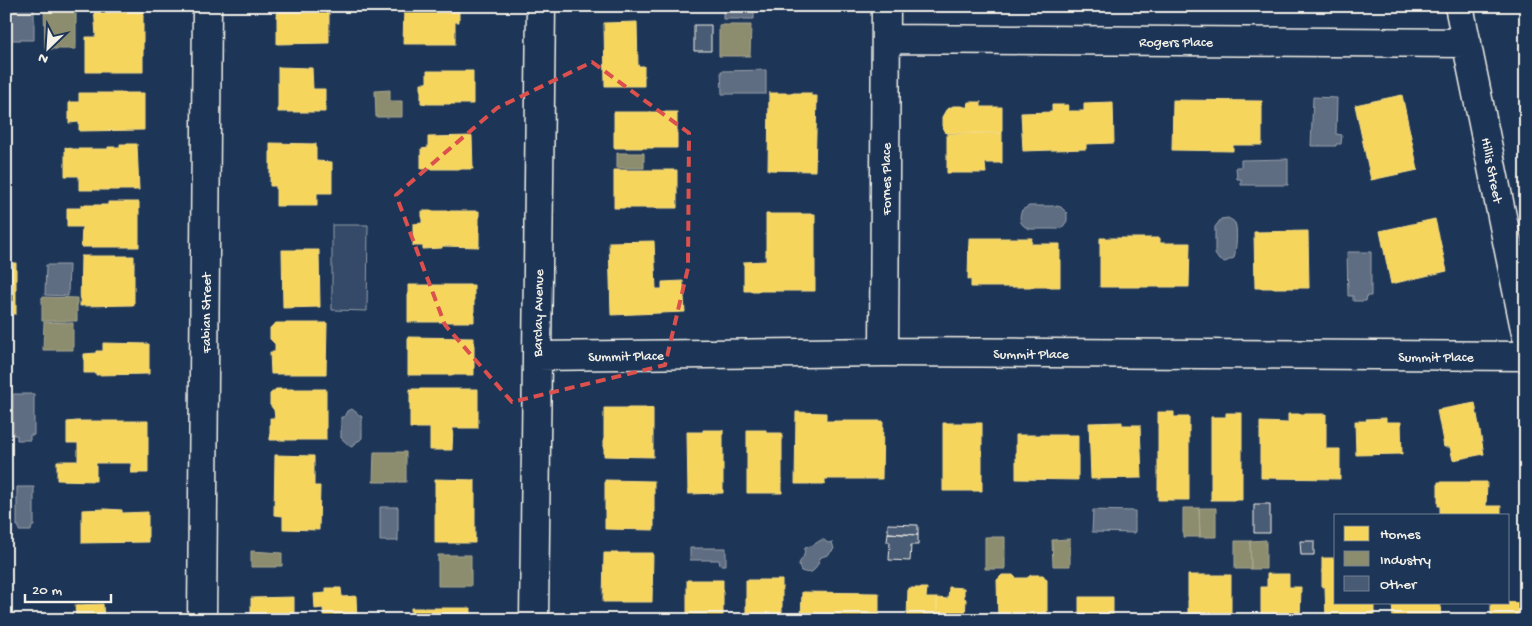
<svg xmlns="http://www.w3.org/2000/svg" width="1532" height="626" viewBox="0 0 1532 626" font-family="'Gochi Hand',sans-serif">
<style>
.green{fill:#354a67;stroke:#949ea8}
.water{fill:#5e6d82;stroke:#9aa2ab}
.homes{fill:#f6d55c;stroke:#f5dd86}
.industry{fill:#8c8c6e;stroke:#abaa93}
.building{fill:#485b74;stroke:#f4f1e8}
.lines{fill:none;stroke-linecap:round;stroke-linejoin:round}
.street-casing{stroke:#f4f1e8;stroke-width:31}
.street{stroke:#1d3557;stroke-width:28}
.marked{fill:none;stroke:#dc504e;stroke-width:4;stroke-dasharray:10 6;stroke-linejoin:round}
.labels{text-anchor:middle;stroke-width:5;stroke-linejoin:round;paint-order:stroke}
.street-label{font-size:14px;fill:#f4f1e8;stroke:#1d3557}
</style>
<rect width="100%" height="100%" fill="#1d3557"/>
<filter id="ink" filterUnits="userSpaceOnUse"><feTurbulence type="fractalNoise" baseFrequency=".02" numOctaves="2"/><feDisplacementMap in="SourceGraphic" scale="10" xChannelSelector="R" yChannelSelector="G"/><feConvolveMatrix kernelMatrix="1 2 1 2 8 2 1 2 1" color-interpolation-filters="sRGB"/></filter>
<g filter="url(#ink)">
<path class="green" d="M332 225H368L367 311 332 310Z"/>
<path class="water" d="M7 6H34V40H7Z
M723 6H754V19H723Z
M766 70V94H722L721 71Z
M1313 97 1337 98 1336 134 1342 135 1341 144H1336V146H1311Z
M1288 159V185H1241V179H1237L1236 167H1241V160Z
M1029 206H1057L1061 207 1067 213V221L1062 228 1058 229H1030C1020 226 1018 219 1022 210Z
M1228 218C1231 220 1233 220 1235 223 1238 229 1236 251 1234 258L1225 262 1219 260 1215 254V227L1221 219Z
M1347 252H1371V296H1367L1366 301H1353V296H1348Z
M46 265H69L68 296 45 295Z
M13 394H34V435H30V440H17V435H13Z
M352 409 362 417V438L359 441H357L354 446 351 447 341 438V417H344L347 411Z
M17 487H34V526H32L31 531H19V526H17Z
M380 507H398V541H380Z
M1093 510 1135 511V533L1092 532Z
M821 540H824L828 543 832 542 834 549 828 555 821 557C815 568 815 576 801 571 796 561 802 562 804 555 805 553 804 550 805 548L813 545Z
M690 548H726V565H720L719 560H690Z"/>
<path class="homes" d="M94 6H143V72H86V37H96Z
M277 6H329V43L277 44Z
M404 6H459V22H455V44H403Z
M637 22 638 66H644V86H605L604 23Z
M278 67 312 68 313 89H325V112H278Z
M427 71H473V104H428L421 103V83H427Z
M79 93H144V130L79 131V122L69 123V102H79Z
M769 93H811V96H817L815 171 768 170Z
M1402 95 1418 170 1371 180 1355 105Z
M1173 100 1262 101V145H1233V151L1172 150Z
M968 102H981V107H1002V133H946L942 126V117L946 110 953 106H962L968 108Z
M1113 102 1114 143 1086 144V149L1023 151 1021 113 1052 112V105H1068V111H1084V103Z
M614 112H677V148H614Z
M1002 133V163H985L986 173H947V134Z
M472 136 473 169H421V149L428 148V137Z
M270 143 316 144V161L332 162V193H317V206H276V186H270Z
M120 144H137L139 190H79V176H65V147L73 149H108V147H120Z
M614 170H677V208H614Z
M108 202H139V247H81L82 227H67V208H81V205H108Z
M422 211H479V247L442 246V248L423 249V246H413V224L422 223Z
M766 214H815V291H744V262L766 261Z
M1435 219 1447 271 1391 284 1380 231Z
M1308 231 1309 288H1255L1254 232Z
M969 238H1032L1031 244H1060V287H971V279H968Z
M1100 238H1160V243H1190L1189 287H1100Z
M654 241 656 289H662V282L683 281 685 312 611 315 609 242Z
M282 250H319L320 307 283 308Z
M81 256H134V305L80 306Z
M6 263H16V314H6Z
M408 285H474V322H408Z
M276 323H327L326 374H271L270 352H275V344L270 339V328Z
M408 337 474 338V375H408Z
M103 343 149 344V374L96 375V373H84V354L96 353V351H103Z
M276 389H326V440H270V418H275L274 410 270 405V394Z
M410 389H478V428H453L452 450H430V428H410Z
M1475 403 1484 454 1453 460 1450 447H1444L1437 410Z
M604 408H653V457L604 456Z
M796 412 826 413V421H883L882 479H825V484H795Z
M1158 412H1174V417H1189V500H1158Z
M1226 413H1242V500H1211V417H1226Z
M1288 414H1326V449H1340V479L1261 478V463H1260V422L1288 423Z
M1386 418V422H1401L1402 454 1356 455 1355 421H1367L1366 419Z
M77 421H148V473H131V463H96V481L57 480V461H78V443H67V422Z
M1122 422V425H1140L1142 478 1091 479 1089 423Z
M943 423H982V491H943Z
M703 430H723V493L688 494 687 432H703Z
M747 430H766V433H782V493H747Z
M1016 435H1078V480L1016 479Z
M275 455 314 456V486H320L319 530 283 529V516L274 515Z
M435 479 475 480V543H435Z
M605 480 654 481V530L605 529Z
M1438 482H1487L1486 506H1501V515H1440V506H1438Z
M105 509 122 510V513L148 512V542L82 543V510Z
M604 553H653L652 602H603Z
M1322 558H1336V602H1374V620H1326L1325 587H1322Z
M1267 574H1289V587H1301L1300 620H1261V587H1267Z
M1002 575H1013L1016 578H1027L1031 575H1043L1047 580V620H998L997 580Z
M1188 575H1231V620H1188Z
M687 580H723V620H687Z
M746 580H782V620H746Z
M949 587 964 588V598L966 599 965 620H937V598L948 599Z
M326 588H341L342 597 356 596 357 620H324L323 608 315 609 314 594 326 593Z
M908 588H927L926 598H937V620H907Z
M802 592 879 593V620H801Z
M294 597V620H251V598Z
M1079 597H1113V620H1079Z
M1392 602H1440L1441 620H1393Z
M1491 602 1526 603V620H1491Z
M103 604 104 620H75H76L75 605Z
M411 608H471V620H411Z"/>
<path class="industry" d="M44 7H76V49H45Z
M719 25H751L750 56H719Z
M390 90V101H402V117H376L375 91Z
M617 153H644V168H617Z
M42 297 77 298V321H42Z
M44 322 73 323V350H43Z
M374 452H406V482H373Z
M1183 508H1199L1200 537H1183Z
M1199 508H1216V537H1200Z
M985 537H1005V569H985Z
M1070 539V566H1053L1052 540Z
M1266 540V569H1251L1250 541Z
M1235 541H1250L1251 569H1235Z
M251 551 282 553V566H276V567H251Z
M438 555H471V586H438Z"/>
<path class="building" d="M694 25H711V51H694Z
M1254 504H1270V533H1254Z
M888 524 918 525V535L888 533Z
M888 533 918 535V545H911L910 561 889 560 890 542H887Z
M1300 541H1314V555H1301Z"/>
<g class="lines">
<defs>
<path id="street" d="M1459 6 1526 334
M886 39 1467 43
M884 352 886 6
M537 356 884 352 1526 356
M202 620 207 6
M534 620 541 6"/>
</defs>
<use href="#street" class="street-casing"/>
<use href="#street" class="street"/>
</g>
</g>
<path class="marked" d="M592 62 689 133 688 268 665 365 512 402 445 325 396 195 497 108Z"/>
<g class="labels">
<g class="street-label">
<text x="1176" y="46">Rogers Place</text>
<text transform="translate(1493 170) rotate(79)" y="5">Hillis Street</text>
<text transform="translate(885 179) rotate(-90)" y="5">Fornes Place</text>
<text transform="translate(205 313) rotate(-90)" y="5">Fabian Street</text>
<text transform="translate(537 313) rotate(-89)" y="5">Barclay Avenue</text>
<text x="1031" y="358">Summit Place</text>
<text transform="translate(626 355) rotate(-1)" y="5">Summit Place</text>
<text x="1436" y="361">Summit Place</text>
</g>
</g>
<rect width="1532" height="626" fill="none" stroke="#1d3557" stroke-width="25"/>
<rect x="12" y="12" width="1507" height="601" fill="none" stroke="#f4f1e8" stroke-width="2" filter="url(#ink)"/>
<rect x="1334" y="514" width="175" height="90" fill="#1d3557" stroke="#738091"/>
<rect x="1344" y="526" width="25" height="15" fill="#f6d55c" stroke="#738091"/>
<text x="1380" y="538" font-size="15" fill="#f4f1e8">Homes</text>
<rect x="1344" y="551" width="25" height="15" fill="#8c8c6e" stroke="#738091"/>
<text x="1380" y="564" font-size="15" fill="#f4f1e8">Industry</text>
<rect x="1344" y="576" width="25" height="15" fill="#485b74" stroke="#738091"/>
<text x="1380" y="588" font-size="15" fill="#f4f1e8">Other</text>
<g transform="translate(48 48) rotate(205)" stroke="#1d3557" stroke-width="4" paint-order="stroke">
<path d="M0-4L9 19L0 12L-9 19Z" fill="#f4f1e8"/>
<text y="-8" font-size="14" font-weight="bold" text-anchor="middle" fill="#f4f1e8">N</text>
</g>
<path d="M25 594v8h86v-8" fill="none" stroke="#f4f1e8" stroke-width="2.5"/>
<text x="32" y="594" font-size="15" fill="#f4f1e8" stroke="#1d3557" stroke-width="4" paint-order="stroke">20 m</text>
</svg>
